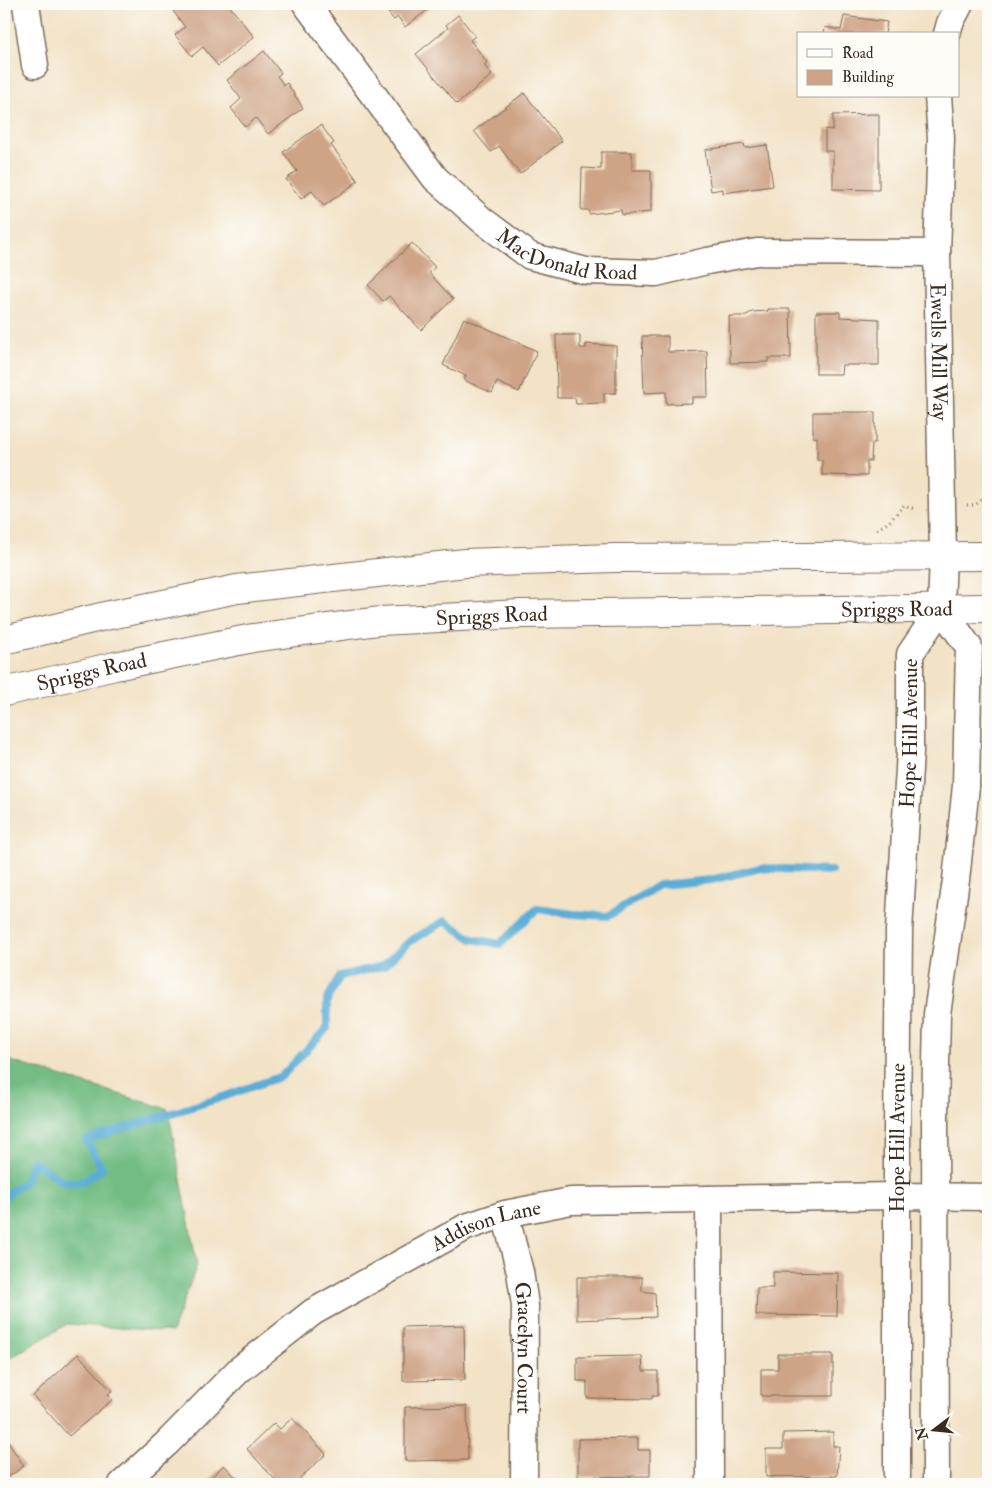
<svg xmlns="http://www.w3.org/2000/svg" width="992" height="1488" viewBox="0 0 992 1488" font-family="'IM FELL Double Pica',serif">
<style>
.forest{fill:#73bd84;stroke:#577451}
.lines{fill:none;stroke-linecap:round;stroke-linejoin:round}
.stream{stroke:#5aadd6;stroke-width:8}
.building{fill:#cea386}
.minor-casing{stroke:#7b6a59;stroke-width:29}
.major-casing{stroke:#7b6a59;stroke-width:30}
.path{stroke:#7b6a59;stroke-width:3;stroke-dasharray:1 4;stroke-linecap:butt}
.minor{stroke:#fff;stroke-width:26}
.major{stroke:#fff;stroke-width:28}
.labels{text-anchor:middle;stroke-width:5;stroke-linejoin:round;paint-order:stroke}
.street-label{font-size:21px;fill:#3b2a1e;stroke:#fdfcf7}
</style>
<rect width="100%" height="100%" fill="#fdfcf7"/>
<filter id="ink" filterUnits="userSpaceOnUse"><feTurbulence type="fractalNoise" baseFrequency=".02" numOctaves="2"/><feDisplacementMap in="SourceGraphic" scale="10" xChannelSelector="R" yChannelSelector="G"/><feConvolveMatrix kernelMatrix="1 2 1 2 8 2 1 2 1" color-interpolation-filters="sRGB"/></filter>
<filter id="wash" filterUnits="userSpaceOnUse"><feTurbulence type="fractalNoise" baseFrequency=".0096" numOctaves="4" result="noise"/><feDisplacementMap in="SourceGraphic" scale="20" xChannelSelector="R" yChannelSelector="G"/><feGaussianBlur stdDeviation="1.12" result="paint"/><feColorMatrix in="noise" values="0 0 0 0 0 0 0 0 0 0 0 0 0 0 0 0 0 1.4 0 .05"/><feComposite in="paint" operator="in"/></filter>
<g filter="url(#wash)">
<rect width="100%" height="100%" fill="#f2e2c6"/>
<path class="forest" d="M4 1059 168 1109 197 1265 172 1332 67 1324 4 1362Z"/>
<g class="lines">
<path class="stream" d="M4 1197 26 1180 33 1161 63 1182H81L102 1169 86 1140 217 1099 282 1076 327 1028V1000L340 976 383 966 410 941 445 921 472 939 500 944 537 909 573 914 608 916 659 885 711 880 760 868 831 871"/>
</g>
<g id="blocks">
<path class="building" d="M182 4H228L254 37 218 66 203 47 192 56 175 35 185 27 173 11Z
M381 4H435L405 27 398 17 394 20Z
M458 15 475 36 470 40 487 62 484 65 492 75 457 104 416 54 448 28 446 25Z
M844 16 887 22 885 34H824L825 27 841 30Z
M264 51 281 73 277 76 284 85 287 83 303 108 268 134 256 118 245 127 231 108 241 99 227 80Z
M524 93 562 141 520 174 499 146 491 152 474 131Z
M879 114V190L833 189V151H825V129L833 130V115Z
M321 125 334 143 331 145 358 181 324 206 312 191 301 199 286 179 297 171 283 152Z
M744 144 745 148 767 145 773 186 723 193V189L711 191 705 150Z
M601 152H632V170H651V212L622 215 621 210 589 214 588 210H581L582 168 601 169Z
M412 243 435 267 429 273 453 299 421 330 389 296 383 301 368 285Z
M768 309H790L791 358H768V362L730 363 729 316H744L752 312 768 311Z
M816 312H840V317L879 319V365H842L841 374H816Z
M464 318 537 351 519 392 497 382 492 393 464 380 466 376 443 365Z
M556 335H580V348H586V344L616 346V393H604V403L576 404 575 398H557Z
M642 336H668V352L707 351 708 397H692V403L666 404V392L644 393Z
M813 412H875V443H872L871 461H867V476L822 475V460H817V437L813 438Z
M773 1272 838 1273 837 1316 756 1315 757 1288H773Z
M577 1277H642V1291L655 1293 656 1317 577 1320Z
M464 1325 465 1380 403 1381V1327Z
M78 1354 112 1391 108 1394 112 1400 69 1436 33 1396Z
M778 1354H833V1396H761V1369H778Z
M642 1356 643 1371H658V1396H652V1399L587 1398V1381H577V1357Z
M467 1406 468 1460 405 1461V1407Z
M292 1418 326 1454 294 1484H279L247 1449 274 1423 280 1429Z
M833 1432V1446H839L837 1476 766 1477V1449H783V1433Z
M4 1436 24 1466 4 1480Z
M638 1438V1450H650V1476L578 1477V1439Z
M224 1465 242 1484H204Z"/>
</g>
</g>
<g filter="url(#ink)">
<use href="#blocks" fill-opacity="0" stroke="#7b6a59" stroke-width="1"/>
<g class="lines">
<defs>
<g id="minor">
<path d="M26 4 35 65"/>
<path id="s1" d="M306 4 435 178 482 220 530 256 586 271 656 273 707 261 757 252 937 253"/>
<path d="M947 34 950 23 960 4"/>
<path id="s2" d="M938 96 941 138 937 253 943 555 941 608"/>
<path d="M709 1199 710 1484"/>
<path id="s3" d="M505 1214 520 1272 525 1305 524 1484"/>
<path id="s4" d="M122 1484 166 1444 239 1370 313 1312 466 1227 505 1214 571 1201 897 1196 988 1197"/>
<path id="s5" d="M897 1484V1133L899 931 910 752V654L941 608"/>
<path d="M936 1484 935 1113 937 1014 956 880 966 786 969 647 941 608"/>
</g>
<g id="major">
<path d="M4 640 105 616 237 589 465 563 614 558 988 556"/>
<path id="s6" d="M4 692 115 666 253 638 379 621 520 614 988 608"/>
</g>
</defs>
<use href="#minor" class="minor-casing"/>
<use href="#major" class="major-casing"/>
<path class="path" d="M967 505H975L982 500 988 505
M877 529 889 522 904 505 912 508H916"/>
<use href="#minor" class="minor"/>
<use href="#major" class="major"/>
</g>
</g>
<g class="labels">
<g class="street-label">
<text dy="7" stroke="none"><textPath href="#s1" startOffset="375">MacDonald Road</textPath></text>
<text dy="7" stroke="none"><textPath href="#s2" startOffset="256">Ewells Mill Way</textPath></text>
<text dy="7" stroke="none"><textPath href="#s6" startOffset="900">Spriggs Road</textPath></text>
<text dy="7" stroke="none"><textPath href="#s6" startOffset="495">Spriggs Road</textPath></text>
<text dy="7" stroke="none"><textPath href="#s6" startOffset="90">Spriggs Road</textPath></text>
<text dy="7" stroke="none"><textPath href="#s5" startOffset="751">Hope Hill Avenue</textPath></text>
<text dy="7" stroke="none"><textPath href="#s5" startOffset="346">Hope Hill Avenue</textPath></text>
<text dy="7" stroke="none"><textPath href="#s4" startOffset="452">Addison Lane</textPath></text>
<text dy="7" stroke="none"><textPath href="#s3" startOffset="136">Gracelyn Court</textPath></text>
</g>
</g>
<rect width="992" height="1488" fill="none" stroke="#fdfcf7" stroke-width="20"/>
<rect x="797" y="32" width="162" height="65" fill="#fdfcf7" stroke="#afa8a0"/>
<rect x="807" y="49" width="25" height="8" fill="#ffffff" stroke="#afa8a0"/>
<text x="842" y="58" font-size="15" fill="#3b2a1e">Road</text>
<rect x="807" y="70" width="25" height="15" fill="#cea386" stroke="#afa8a0"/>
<text x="842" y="82" font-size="15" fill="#3b2a1e">Building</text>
<g transform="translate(934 1430) rotate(254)" stroke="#fdfcf7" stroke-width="4" paint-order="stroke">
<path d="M0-4L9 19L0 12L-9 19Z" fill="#3b2a1e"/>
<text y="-8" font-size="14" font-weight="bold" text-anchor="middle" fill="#3b2a1e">N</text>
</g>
</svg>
